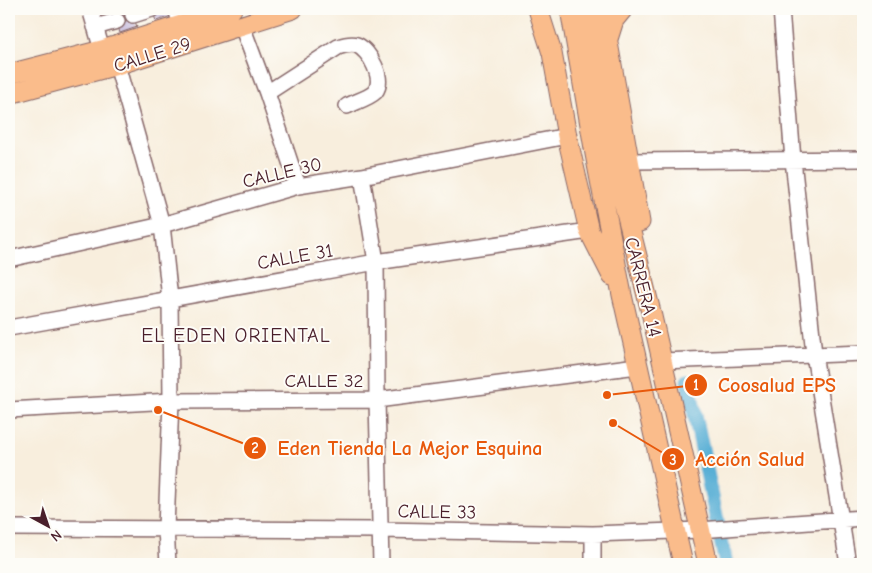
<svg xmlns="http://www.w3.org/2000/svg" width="872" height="573" viewBox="0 0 872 573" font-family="'Comic Neue',sans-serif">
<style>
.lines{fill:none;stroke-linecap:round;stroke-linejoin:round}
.canal{stroke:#58afd5;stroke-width:15}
.building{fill:#b9acd7}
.minor-casing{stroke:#876769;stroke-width:18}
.major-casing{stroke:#876769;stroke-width:21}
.minor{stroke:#fff;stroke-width:15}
.major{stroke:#fabc8b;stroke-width:19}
.labels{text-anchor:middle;stroke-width:4;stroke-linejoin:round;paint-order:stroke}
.street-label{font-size:19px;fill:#4a1f2b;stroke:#fdfcf7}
.neighbourhood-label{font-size:20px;letter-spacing:1px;fill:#4a1f2b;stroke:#fdfcf7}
.leader{fill:none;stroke:#e8590c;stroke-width:2}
.callout-dot{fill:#e8590c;stroke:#fdfcf7;stroke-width:2}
.mark-label{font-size:15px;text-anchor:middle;font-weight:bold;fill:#fff}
.callout-label{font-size:20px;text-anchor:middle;font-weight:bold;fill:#e8590c;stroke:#fdfcf7;stroke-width:4;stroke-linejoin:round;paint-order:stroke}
</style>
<rect width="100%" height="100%" fill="#fdfcf7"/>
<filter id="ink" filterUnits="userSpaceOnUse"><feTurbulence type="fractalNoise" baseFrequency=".02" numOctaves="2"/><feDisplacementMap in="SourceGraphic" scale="10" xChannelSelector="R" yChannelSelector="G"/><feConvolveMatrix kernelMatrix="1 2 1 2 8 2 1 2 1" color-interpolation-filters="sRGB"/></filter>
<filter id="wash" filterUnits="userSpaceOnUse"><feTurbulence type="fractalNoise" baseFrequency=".0096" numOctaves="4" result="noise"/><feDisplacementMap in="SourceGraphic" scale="20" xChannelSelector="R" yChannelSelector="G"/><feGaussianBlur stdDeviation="1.12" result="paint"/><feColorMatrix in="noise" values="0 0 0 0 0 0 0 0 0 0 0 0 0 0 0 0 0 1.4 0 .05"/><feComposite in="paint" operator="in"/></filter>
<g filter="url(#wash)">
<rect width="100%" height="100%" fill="#f8eedd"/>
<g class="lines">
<path class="canal" d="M688 381 726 564"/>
</g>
<g id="blocks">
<path class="building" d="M113 9H131L137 27 120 33Z
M152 9H170L172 16 156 21Z"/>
</g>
</g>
<g filter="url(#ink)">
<use href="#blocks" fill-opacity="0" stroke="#876769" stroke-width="1"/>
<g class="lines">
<defs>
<path id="minor" d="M90 9 102 50
M176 9 181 25
M781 9 793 160 814 354 848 564
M133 15 152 9
M242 26 267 93 298 186
M95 27 117 21
M117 65 162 225 170 299 171 401 166 528 168 564
M267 93 338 47C344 45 351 43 357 45 370 51 385 79 375 92 369 98 355 102 347 106
M630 161 863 159
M362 176 376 262 377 400 381 564
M9 259 162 225 298 186 362 176 567 136
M9 328 376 262 589 231
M662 361 863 353
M9 410 171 401 377 400 637 366
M9 528 380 530 593 534 700 530 863 518
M593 564V534"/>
<path id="major" d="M538 9 552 53 567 136 589 231 612 276
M570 9 595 154 622 295 683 564
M586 9 611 152 651 312 708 564
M602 9 640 222
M608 39 614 20 623 9
M9 74 102 50 232 9
M9 94 117 65 293 9"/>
</defs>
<use href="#minor" class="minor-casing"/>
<use href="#major" class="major-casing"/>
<use href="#minor" class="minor"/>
<use href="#major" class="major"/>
</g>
</g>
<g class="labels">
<g class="street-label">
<text transform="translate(152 54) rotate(-17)" y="7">CALLE 29</text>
<text transform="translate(282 172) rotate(-13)" y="7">CALLE 30</text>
<text transform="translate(295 256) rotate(-10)" y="7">CALLE 31</text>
<text transform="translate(644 287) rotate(76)" y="7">CARRERA 14</text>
<text x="324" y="387">CALLE 32</text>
<text transform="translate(437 511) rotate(1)" y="7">CALLE 33</text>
</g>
<g class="neighbourhood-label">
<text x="236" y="342">EL EDEN ORIENTAL</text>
</g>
</g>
<path class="leader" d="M607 395L696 385M158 410L255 448M613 423L673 459"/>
<g class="callout-dot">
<circle cx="607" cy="395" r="5"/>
<circle cx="158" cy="410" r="5"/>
<circle cx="613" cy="423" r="5"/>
<circle cx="696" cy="385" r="12"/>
<circle cx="255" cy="448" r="12"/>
<circle cx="673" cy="459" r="12"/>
</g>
<g class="mark-label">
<text x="696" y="390">1</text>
<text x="255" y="453">2</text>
<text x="673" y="465">3</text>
</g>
<g class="callout-label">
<text x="777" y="392">Coosalud EPS</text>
<text x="410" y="455">Eden Tienda La Mejor Esquina</text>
<text x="750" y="466">Acción Salud</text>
</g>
<rect width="872" height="573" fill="none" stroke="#fdfcf7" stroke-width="30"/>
<g transform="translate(48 526) rotate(140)" stroke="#fdfcf7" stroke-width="4" paint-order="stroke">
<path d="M0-4L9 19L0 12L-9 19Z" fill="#4a1f2b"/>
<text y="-8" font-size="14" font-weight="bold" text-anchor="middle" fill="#4a1f2b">N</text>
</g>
</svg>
